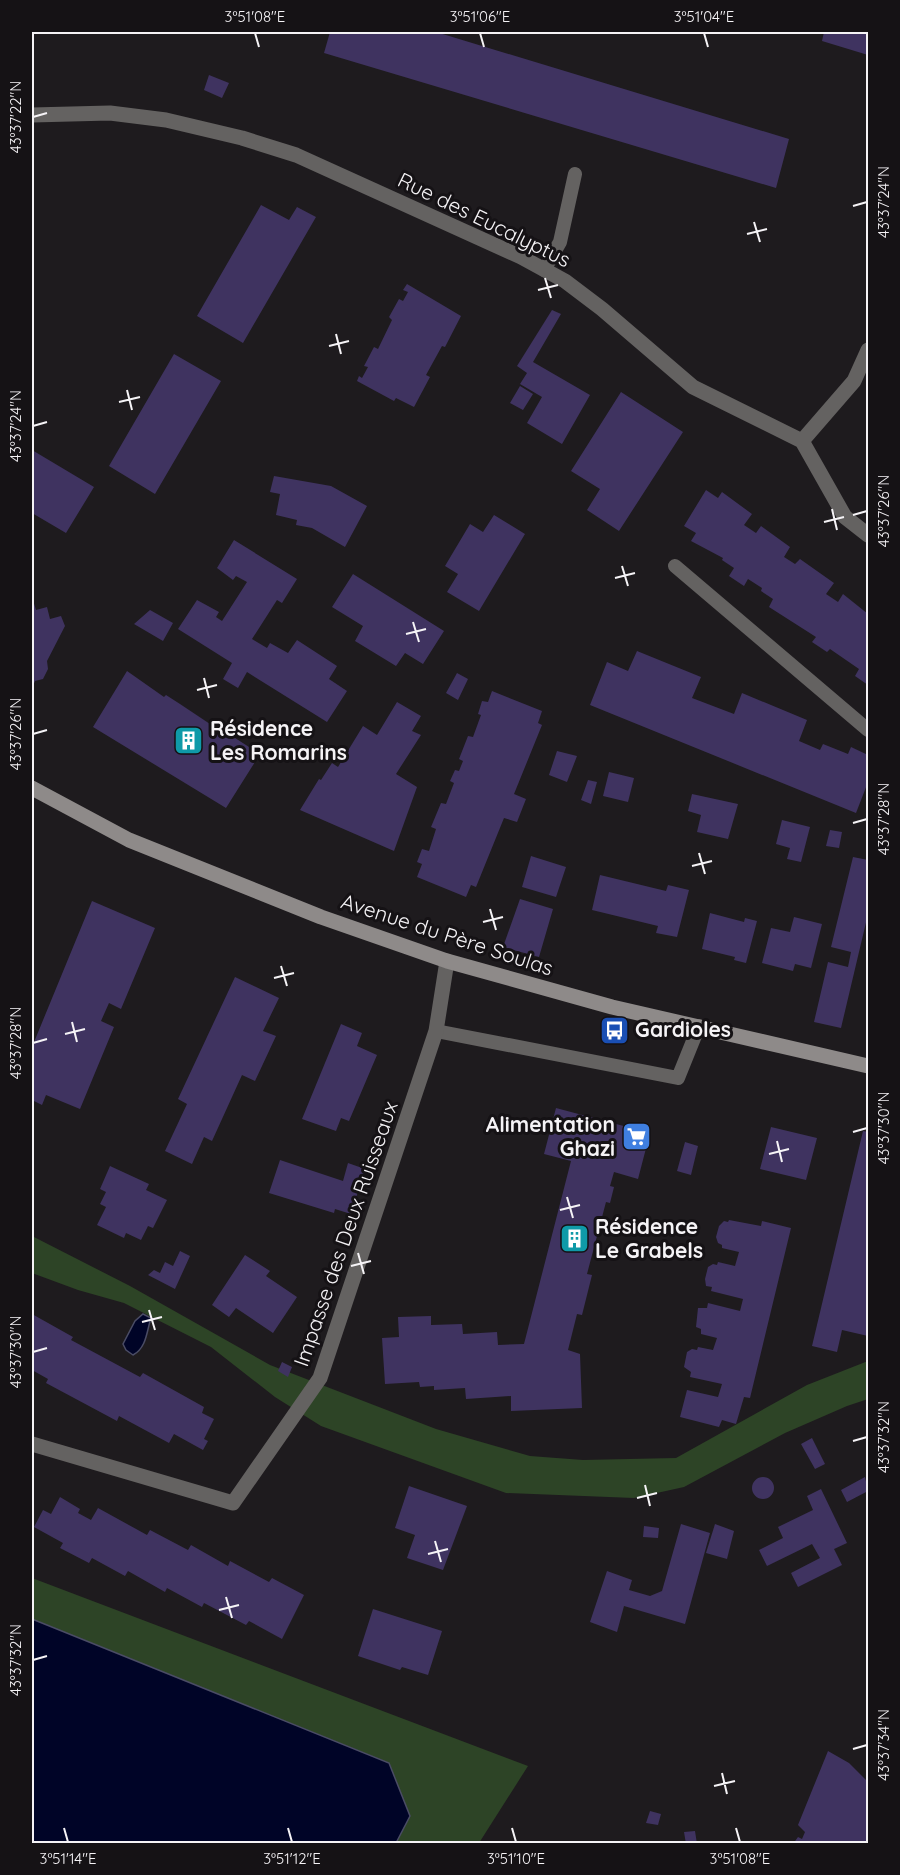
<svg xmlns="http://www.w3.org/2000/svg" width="900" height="1875" viewBox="0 0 900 1875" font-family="Quicksand,sans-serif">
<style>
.green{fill:#2d4426}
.water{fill:#000427;stroke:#4a4c65;stroke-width:1.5}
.building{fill:#3f3360}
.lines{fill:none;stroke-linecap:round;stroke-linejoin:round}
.service{stroke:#646261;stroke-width:14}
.minor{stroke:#646261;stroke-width:15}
.secondary{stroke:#8e8a89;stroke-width:15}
.ticks{fill:none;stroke:#f5f3f6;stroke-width:2}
.labels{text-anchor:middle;stroke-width:6;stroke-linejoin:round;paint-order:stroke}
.street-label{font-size:21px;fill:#f5f3f6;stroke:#151215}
.poi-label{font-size:21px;font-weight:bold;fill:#f5f3f6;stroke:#151215;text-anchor:start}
.neatline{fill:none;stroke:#f5f3f6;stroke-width:2}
.ticks-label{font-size:15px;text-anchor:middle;fill:#f5f3f6}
</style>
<rect width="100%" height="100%" fill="#1e1b1e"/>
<path class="green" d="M32 1236 130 1286 270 1365 436 1429 530 1456 583 1460 676 1458 807 1385 868 1361V1399L847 1406 785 1433 684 1487 634 1498 506 1493 321 1426 275 1397 211 1347 124 1303 78 1290 32 1273Z
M32 1578 528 1766 479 1843H32Z"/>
<path class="water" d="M143 1314 151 1318C147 1329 147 1348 133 1355L126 1350 123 1344 135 1321Z
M32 1619 389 1763 410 1816 396 1843H32Z"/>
<path class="building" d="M330 32H436L789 139 776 188 324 53Z
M824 32H868V55L822 41Z
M209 75 229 83 222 98 204 90Z
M261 205 289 220 297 207 316 217 243 343 197 316Z
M407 284 461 316 445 347 442 346 426 375 430 377 414 407 396 398 394 401 357 381 359 376 362 378 368 367 364 366 374 347 378 349 392 320 389 317 399 299 403 301 408 292 403 290Z
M552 310 561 314 533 362 590 395 562 444 527 423 542 397 520 384 527 373 517 366Z
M174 354 221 381 155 494 109 466Z
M520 386 533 394 523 410 510 403Z
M621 392 683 432 619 531 587 510 600 489 571 471Z
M32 450 94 487 66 533 32 513Z
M274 476 331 486 367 506 345 547 312 528 296 525 297 520 276 515 280 494 270 492Z
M706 490 718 498 722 492 752 514 744 525 756 533 761 526 790 547 784 557 795 564 800 559 834 583 826 594 838 602 843 594 868 614V685L855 676 859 669 830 649 827 652 812 642 816 637 769 607 773 599 761 591 762 588 748 579 744 586 729 576 734 568 722 560 723 558 691 541 696 533 684 526Z
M494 515 525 534 479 611 447 592 458 574 445 566 470 524 483 532Z
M234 540 297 579 282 603 277 600 252 639 267 648 270 643 288 653 297 640 337 666 329 679 347 691 327 722 247 672 238 688 223 679 232 663 178 629 197 600 219 612 216 617 222 621 247 582 236 576 233 580 217 568Z
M353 574 444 631 423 664 405 653 396 666 355 641 363 626 332 607Z
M32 597 36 610 47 607 50 619 61 616 65 626 47 661 48 669 43 679 35 681 32 688Z
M150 610 173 623 163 641 134 624Z
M637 651 701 677 692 698 734 714 742 693 807 720 799 741 820 750 823 744 848 754 851 747 868 755V782L856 813 590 705 607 662 628 671Z
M127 671 164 697 166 695 180 704 231 738 232 736 260 754 226 808 93 727Z
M457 673 468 679 458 700 446 693Z
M492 691 542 711 538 723 542 725 514 794 526 799 517 822 504 818 476 887 471 885 466 897 417 877 422 864 417 862 422 849 429 851 436 829 431 827 441 803 446 804 454 783 450 781 455 770 459 771 463 761 459 759 468 736 473 737 481 715 478 714 482 701 488 702Z
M397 702 421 716 412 731 421 735 396 774 417 787 394 851 300 810 319 779 321 780 332 763 338 767 363 726 377 735Z
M557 751 577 756 567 782 549 775Z
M609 772 634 778 628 802 603 796Z
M588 780 597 782 591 804 581 800Z
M692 794 738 804 728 839 697 832 701 815 688 811Z
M782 820 810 827 801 862 787 859 790 848 776 844Z
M830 830 842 832 839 848 826 846Z
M531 856 566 867 556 897 522 887Z
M853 857 868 860V914L841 1028 814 1022 828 962 848 967 851 952 831 947Z
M600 875 666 891 668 885 689 890 677 937 656 933 658 926 592 910Z
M520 899 553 909 539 957 503 947Z
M92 901 155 928 121 1009 109 1003 101 1021 114 1027 80 1109 46 1095 42 1105 32 1100V1047Z
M710 913 744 922 745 918 757 921 746 963 734 960 735 957 702 949Z
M794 917 822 924 811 968 795 964 793 971 762 963 771 928 790 932Z
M235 977 279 998 263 1031 276 1036 255 1081 242 1075 212 1141 204 1137 192 1164 165 1151 187 1104 178 1099Z
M341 1024 362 1033 357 1046 377 1055 349 1121 341 1118 336 1131 302 1119Z
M556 1108 650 1133 638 1179 614 1172 610 1186 614 1187 610 1203 606 1202 587 1274 592 1275 582 1315 577 1314 568 1350 580 1354 582 1408 511 1411V1396L466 1399 465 1388 434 1390V1386L420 1387 419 1382 385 1384 382 1338 399 1337 398 1317 431 1316V1325L462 1324 463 1334 497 1332 498 1345 524 1344 571 1161 544 1154Z
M771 1127 817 1138 806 1180 760 1169Z
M863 1131 868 1132V1336L842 1330 837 1352 812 1346Z
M685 1142 698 1146 691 1175 677 1171Z
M280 1160 343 1181 348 1163 365 1169 351 1214 335 1209 334 1213 269 1193Z
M110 1166 149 1184 146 1190 167 1200 153 1228 148 1226 141 1240 126 1233 124 1238 97 1225 106 1207 100 1204 106 1192 100 1189Z
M729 1220 761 1226 762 1221 791 1228 750 1398 744 1397 736 1424 722 1420 719 1427 680 1417 687 1390 718 1397 722 1384 690 1377 691 1372 684 1367 687 1352 692 1349 697 1350 698 1347 713 1350 717 1338 701 1334V1329L696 1327 698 1308H707L708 1303 740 1311 743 1299 711 1291 712 1287 706 1286 705 1279 708 1267 713 1264 717 1265 718 1262 735 1266 739 1252 722 1248V1245L718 1243 716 1237 719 1226 724 1221 728 1222Z
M180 1251 190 1256 175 1289 148 1275 154 1270 160 1273 165 1262 173 1266Z
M245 1255 270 1271 266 1276 297 1297 273 1333 236 1308 229 1317 212 1305Z
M32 1314 73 1337 71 1340 140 1377 143 1373 204 1407 202 1413 214 1419 204 1439 208 1441 203 1450 174 1434 169 1443 119 1416 117 1421 46 1383 48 1379 32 1370Z
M282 1362 292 1367 288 1377 278 1371Z
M812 1438 825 1464 815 1469 801 1444Z
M865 1477 868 1491 847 1502 841 1490Z
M752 1488a11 11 0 1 1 22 0a11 11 0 1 1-22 0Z
M409 1486 467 1506 443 1570 407 1558 415 1535 395 1528Z
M821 1489 847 1543 834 1549 842 1565 798 1587 791 1573 820 1558 812 1544 767 1566 759 1550 783 1538 778 1527 813 1510 807 1496Z
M60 1497 80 1509 78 1513 91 1520 98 1508 147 1535 150 1530 188 1550 191 1545 228 1566 230 1561 269 1582 272 1578 304 1595 282 1639 249 1621 246 1625 204 1603 202 1607 167 1588 165 1592 128 1571 125 1576 92 1558 89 1563 60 1548 63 1543 34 1527 43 1510 51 1514Z
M681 1524 710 1533 685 1624 624 1606 617 1632 590 1622 607 1571 632 1580 629 1590 650 1596 662 1591Z
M715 1524 734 1531 727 1559 706 1553Z
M644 1526 659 1528 658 1538 643 1537Z
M373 1609 442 1631 428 1675 402 1667 400 1670 358 1656Z
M828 1751 849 1763 868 1782V1844H793L798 1837 802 1839 805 1832 798 1825Z
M650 1811 661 1814 658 1825 646 1823Z
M695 1831 697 1844H686L684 1832Z"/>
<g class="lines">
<path class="service" d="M544 270 560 242 575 174
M675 566 868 730
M436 1031 678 1078 699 1026"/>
<path class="minor" d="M32 115 110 113 166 120 242 138 296 155 521 257 565 281 602 309 693 387 802 441 845 517 868 535
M802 441 854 381 868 350
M32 1444 233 1503 320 1378 436 1031 447 961"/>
<path class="secondary" d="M32 788 129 840 321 917 447 961 612 1007 868 1066"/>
</g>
<path class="ticks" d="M255 33 259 47M480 33 484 47M704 33 708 47M33 117 47 113M853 206 867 202M754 222 760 242M747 234 767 229M545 278 551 298M538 290 558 285M336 334 341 354M329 346 349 341M127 390 132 410M119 402 140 397M33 426 47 422M832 509 837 530M853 515 867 511M824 522 844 517M622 566 628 586M615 578 635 573M413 622 419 642M406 634 426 629M204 678 209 698M197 690 217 685M33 734 47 730M853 823 867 819M699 853 705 874M692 866 712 861M490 909 496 930M483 922 503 917M281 966 287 986M274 978 294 973M72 1022 77 1042M65 1034 85 1029M33 1043 47 1039M853 1132 867 1128M777 1141 782 1162M769 1154 789 1149M567 1197 573 1218M560 1210 580 1205M358 1253 364 1274M351 1266 371 1261M149 1310 155 1330M142 1322 162 1317M33 1352 47 1348M853 1441 867 1437M645 1485 650 1506M637 1498 657 1493M435 1541 441 1562M428 1554 448 1549M226 1597 232 1618M219 1610 239 1605M33 1660 47 1656M853 1749 867 1745M722 1773 727 1794M714 1786 735 1781M64 1828 68 1842M288 1828 292 1842M512 1828 516 1842M736 1828 740 1842"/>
<defs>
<symbol id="building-square" viewBox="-11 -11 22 22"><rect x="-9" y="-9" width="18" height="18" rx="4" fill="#0f9aa8" stroke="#151215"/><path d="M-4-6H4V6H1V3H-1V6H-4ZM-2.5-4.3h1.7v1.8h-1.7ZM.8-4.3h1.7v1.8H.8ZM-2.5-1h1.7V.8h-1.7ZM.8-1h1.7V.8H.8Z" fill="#fff"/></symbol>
<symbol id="bus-square" viewBox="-11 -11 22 22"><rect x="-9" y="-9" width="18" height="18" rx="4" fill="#1a4fb4" stroke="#151215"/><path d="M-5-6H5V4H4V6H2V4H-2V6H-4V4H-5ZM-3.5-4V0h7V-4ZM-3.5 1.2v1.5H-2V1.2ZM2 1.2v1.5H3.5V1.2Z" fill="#fff"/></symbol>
<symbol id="supermarket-square" viewBox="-11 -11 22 22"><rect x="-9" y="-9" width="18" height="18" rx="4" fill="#3f7fe0" stroke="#151215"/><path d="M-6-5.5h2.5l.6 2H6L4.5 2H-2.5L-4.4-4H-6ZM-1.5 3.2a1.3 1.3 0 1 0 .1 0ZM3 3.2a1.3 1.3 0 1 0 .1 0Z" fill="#fff"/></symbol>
</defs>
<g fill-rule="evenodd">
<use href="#building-square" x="172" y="724" width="33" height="33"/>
<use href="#bus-square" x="598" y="1014" width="33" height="33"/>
<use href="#supermarket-square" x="620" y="1120" width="33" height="33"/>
<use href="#building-square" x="558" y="1222" width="33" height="33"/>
</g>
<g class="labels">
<g class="street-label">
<text transform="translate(484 220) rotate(26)" y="7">Rue des Eucalyptus</text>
<text transform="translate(447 935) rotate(18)" y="7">Avenue du Père Soulas</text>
<text transform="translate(346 1234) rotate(-71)" y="7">Impasse des Deux Ruisseaux</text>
</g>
<g class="poi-label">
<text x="210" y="736">Résidence<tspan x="210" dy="24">Les Romarins</tspan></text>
<text x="635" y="1037">Gardioles</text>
<text x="615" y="1132" text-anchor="end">Alimentation<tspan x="615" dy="24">Ghazi</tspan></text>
<text x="595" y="1234">Résidence<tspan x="595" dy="24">Le Grabels</tspan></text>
</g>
</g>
<rect width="900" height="1875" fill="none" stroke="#151215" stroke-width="66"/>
<rect x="33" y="33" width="834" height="1809" class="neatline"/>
<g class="ticks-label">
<text x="255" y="22">3°51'08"E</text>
<text x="480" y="22">3°51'06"E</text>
<text x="704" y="22">3°51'04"E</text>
<text transform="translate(16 117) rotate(-90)" y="5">43°37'22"N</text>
<text transform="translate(884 202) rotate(-90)" y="5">43°37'24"N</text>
<text transform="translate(16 426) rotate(-90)" y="5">43°37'24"N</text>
<text transform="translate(884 511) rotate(-90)" y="5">43°37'26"N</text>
<text transform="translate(16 734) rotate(-90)" y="5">43°37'26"N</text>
<text transform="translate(884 819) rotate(-90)" y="5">43°37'28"N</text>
<text transform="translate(16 1043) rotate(-90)" y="5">43°37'28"N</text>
<text transform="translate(884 1128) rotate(-90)" y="5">43°37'30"N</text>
<text transform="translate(16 1352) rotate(-90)" y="5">43°37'30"N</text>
<text transform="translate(884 1437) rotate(-90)" y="5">43°37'32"N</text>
<text transform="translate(16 1660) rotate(-90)" y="5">43°37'32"N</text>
<text transform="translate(884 1745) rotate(-90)" y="5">43°37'34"N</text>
<text x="68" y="1864">3°51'14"E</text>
<text x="292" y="1864">3°51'12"E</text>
<text x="516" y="1864">3°51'10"E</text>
<text x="740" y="1864">3°51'08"E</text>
</g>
</svg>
